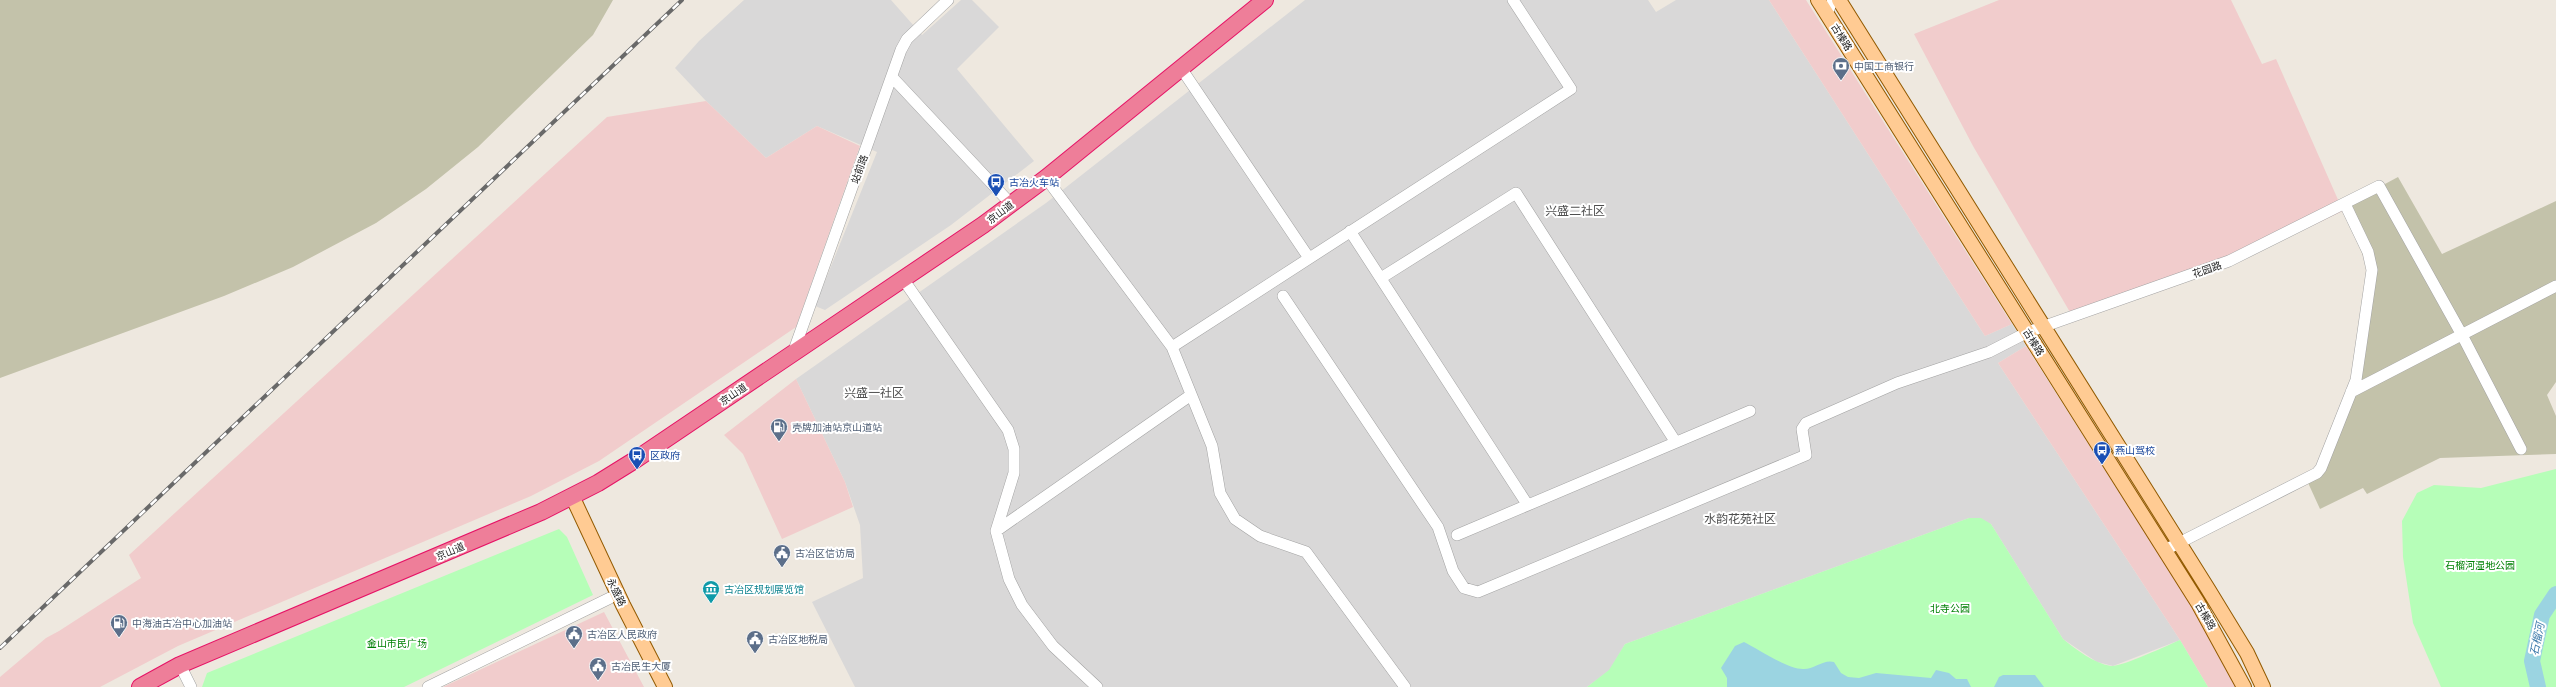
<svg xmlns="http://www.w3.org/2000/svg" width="2556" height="687" viewBox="0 0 2556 687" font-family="'DM Sans','Noto Sans SC',sans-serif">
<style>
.residential{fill:#d9d8d8}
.commercial{fill:#f1cccc}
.construction{fill:#c3c2aa}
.park{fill:#b6feb8}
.water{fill:#9bd4e1}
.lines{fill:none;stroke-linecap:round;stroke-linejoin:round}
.river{stroke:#9bd4e1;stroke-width:16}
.minor-casing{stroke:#a2a2a2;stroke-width:12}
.major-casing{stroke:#925a00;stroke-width:16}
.highway-casing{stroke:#e61366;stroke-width:18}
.minor{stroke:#fff;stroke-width:11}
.major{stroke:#ffcb93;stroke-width:14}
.highway{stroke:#ee7e99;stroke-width:16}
.rail-casing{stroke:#696969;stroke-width:4}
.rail{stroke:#fff;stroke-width:2.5;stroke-dasharray:8;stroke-linecap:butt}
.labels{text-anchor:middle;stroke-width:4;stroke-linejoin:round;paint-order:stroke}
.street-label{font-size:10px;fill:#1b1b1b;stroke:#fff}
.service-label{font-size:10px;fill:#4e5e75;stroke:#fff;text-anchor:start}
.transit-label{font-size:10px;fill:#164399;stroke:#fff;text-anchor:start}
.park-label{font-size:10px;fill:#018105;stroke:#fff}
.culture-label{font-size:10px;fill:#0d838f;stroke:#fff;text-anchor:start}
.water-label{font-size:11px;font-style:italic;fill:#3e7aab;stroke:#fff}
.quarter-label{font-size:12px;fill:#4e4e4e;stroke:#fff}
</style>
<rect width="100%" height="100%" fill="#eee8df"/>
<path class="residential" d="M744 0H891L922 35 961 0H972L999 27 957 69 1034 161 951 225 825 310 815 306 877 152 817 126 766 158 706 101 675 68 699 41Z
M1305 0H1648L1656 12 1676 0H1769L1985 336 2012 324 2026 346 1998 363 2180 640 2113 666 2097 662 2063 639 1991 524 1969 518 1625 644 1610 670 1587 687H855L812 602 863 578 860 525 845 482 796 379 1046 203Z"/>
<path class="commercial" d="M1769 0H1806L2012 324 1985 336Z
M1999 0H2231L2262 64 2276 59 2343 211 2233 264 2074 319 1973 146 1914 34Z
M706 101 766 158 817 126 860 146 796 327 599 461 531 496 178 646 100 687H0V677L46 638 59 631 141 578 129 555 607 117Z
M2026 346 2194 610 2238 687H2208L2180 640 1998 363Z
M796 379 845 482 853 507 782 539 743 454 724 435Z
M604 612 644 687H443Z"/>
<path class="construction" d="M0 0H613L593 35 478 147 426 189 376 223 293 267 224 296 0 378Z
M2398 177 2442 254 2556 201V382L2547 395 2556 416V454L2440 458 2367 494 2363 488 2320 509 2304 474 2316 468 2346 401 2361 333 2369 269 2342 207Z"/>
<path class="park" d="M2556 469V687H2441L2413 623 2403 557 2402 521 2417 493 2434 485 2481 488Z
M1969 518H1981L1991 524 2063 639C2077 650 2093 663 2111 666 2122 667 2168 645 2180 640L2208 687H1587L1609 670 1625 644Z
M559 529 567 537 593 595 404 687H202L207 673Z"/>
<path class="water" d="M1744 642C1758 649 1789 670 1804 669 1814 669 1824 659 1834 662L1841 673 1848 677 1859 678 1876 673 1931 678 1936 670 1949 673 1956 679H1967L1971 687H1727V678L1721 668 1735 646Z
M2003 675H2035L2044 687H1994L1999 677Z"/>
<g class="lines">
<path class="river" d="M2538 687 2532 661 2542 615 2556 594"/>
<defs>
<path id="minor" d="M1827 13 1833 0
M1181 68 1309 258
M892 77 1011 204
M1046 178 1172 347 1212 446 1220 493 1235 519 1260 536 1306 552 1405 687
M1350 231 1527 504
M1381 278 1516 193 1675 441
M903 279 1008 430 1014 449V473L996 531 1009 579 1022 605 1053 646 1097 687
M1283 296 1438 527 1453 571 1464 588 1478 592 1806 455 1802 429 1806 423 1897 383 1989 352 2028 332 2229 261 2379 186 2462 335 2521 449
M1172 347 1571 89 1513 0
M793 353 901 50 907 39 948 0
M2351 392 2556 286
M996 531 1191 395
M1457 535 1750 411
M2165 550 2317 473 2321 468 2356 380 2372 270 2368 252 2345 204
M180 665 191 687
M428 687 610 598"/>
<path id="major" d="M1818 0 2198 603 2244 687
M1839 0 2208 589 2247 653 2263 687
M572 496 623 605 665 687"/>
<path id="highway" d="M140 687 180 665 541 512 598 483 635 460 983 225 1046 178 1265 0"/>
</defs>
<use href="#minor" class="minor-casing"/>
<use href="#major" class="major-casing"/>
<use href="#highway" class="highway-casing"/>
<use href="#minor" class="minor"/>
<use href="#major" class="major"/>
<use href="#highway" class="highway"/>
<defs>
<path id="rail" d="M0 648 682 0"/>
</defs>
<use href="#rail" class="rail-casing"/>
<use href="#rail" class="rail"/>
</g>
<defs>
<symbol id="bank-pin" viewBox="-11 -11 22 30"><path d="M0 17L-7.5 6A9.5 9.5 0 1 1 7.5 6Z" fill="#5c6f8a" stroke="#fff"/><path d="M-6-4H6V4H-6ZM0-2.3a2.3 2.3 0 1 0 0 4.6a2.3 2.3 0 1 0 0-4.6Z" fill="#fff"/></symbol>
<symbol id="bus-pin" viewBox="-11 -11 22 30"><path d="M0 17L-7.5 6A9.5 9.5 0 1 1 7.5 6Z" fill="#1a4fb4" stroke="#fff"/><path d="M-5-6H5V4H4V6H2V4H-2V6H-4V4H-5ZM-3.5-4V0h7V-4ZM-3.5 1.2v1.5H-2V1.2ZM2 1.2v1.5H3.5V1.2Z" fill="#fff"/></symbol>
<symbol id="fuel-pin" viewBox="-11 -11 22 30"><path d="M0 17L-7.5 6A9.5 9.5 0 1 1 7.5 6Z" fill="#5c6f8a" stroke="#fff"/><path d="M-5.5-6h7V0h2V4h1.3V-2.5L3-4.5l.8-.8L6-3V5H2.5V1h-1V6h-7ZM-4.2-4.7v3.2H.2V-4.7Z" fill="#fff"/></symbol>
<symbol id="civic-pin" viewBox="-11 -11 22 30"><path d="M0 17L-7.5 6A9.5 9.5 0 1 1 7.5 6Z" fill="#5c6f8a" stroke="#fff"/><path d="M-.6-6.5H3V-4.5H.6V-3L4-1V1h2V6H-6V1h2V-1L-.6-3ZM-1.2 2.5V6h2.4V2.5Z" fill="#fff"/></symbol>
<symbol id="museum-pin" viewBox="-11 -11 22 30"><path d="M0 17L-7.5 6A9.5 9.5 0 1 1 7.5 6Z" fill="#0f9aa8" stroke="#fff"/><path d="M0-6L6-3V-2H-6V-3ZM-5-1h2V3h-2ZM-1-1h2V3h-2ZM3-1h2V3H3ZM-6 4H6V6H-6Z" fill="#fff"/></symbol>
</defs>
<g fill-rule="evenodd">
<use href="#bank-pin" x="1831" y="56" width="20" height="27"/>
<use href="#bus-pin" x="986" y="172" width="20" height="27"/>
<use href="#fuel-pin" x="769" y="417" width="20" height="27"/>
<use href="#bus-pin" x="2092" y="440" width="20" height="27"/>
<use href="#bus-pin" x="627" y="445" width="20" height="27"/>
<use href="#civic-pin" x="772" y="543" width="20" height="27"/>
<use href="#museum-pin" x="701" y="579" width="20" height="27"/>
<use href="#fuel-pin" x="109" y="613" width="20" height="27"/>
<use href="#civic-pin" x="564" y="624" width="20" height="27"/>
<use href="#civic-pin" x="745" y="629" width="20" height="27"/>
<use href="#civic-pin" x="588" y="656" width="20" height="27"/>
</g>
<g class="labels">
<g class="street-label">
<text transform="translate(1842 37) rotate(58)" y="4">古榛路</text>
<text transform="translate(859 169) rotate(-70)" y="4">站前路</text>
<text transform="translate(1000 212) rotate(-37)" y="4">京山道</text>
<text transform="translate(2207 269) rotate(-19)" y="4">花园路</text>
<text transform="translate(2034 342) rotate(58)" y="4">古榛路</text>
<text transform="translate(733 394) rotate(-34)" y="4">京山道</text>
<text transform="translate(450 551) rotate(-23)" y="4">京山道</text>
<text transform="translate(617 592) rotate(64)" y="4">永盛路</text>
<text transform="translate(2206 616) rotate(60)" y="4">古榛路</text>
</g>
<g class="service-label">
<text x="1854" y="70">中国工商银行</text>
<text x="792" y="431">壳牌加油站京山道站</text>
<text x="795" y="557">古冶区信访局</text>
<text x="132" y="627">中海油古冶中心加油站</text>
<text x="587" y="638">古冶区人民政府</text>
<text x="768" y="643">古冶区地税局</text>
<text x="611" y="670">古冶民生大厦</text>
</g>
<g class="transit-label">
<text x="1009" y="186">古冶火车站</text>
<text x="2115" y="454">燕山驾校</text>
<text x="650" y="459">区政府</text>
</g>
<g class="park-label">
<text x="2480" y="569">石榴河湿地公园</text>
<text x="1950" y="612">北寺公园</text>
<text x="397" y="647">金山市民广场</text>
</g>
<g class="culture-label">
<text x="724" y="593">古冶区规划展览馆</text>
</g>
<g class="water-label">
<text transform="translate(2537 639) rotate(-78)" y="4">石榴河</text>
</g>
<g class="quarter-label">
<text x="1575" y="215">兴盛二社区</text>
<text x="874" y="397">兴盛一社区</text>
<text x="1740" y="523">水韵花苑社区</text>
</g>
</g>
</svg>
